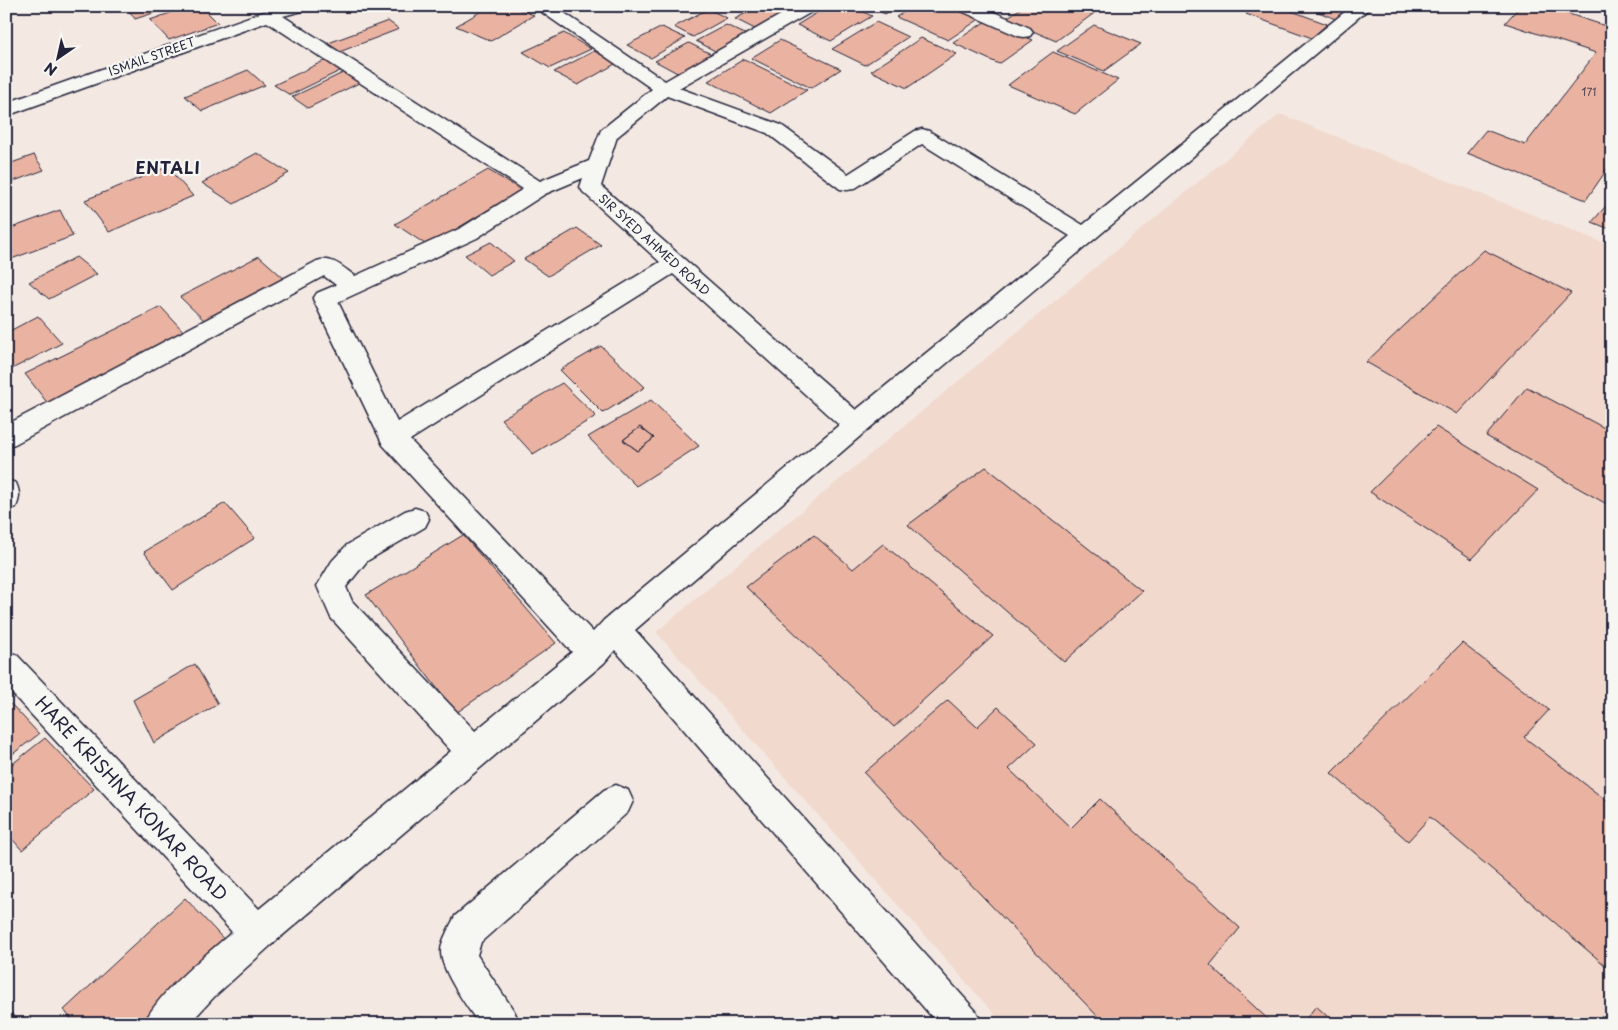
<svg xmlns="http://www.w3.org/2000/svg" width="1618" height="1030" viewBox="0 0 1618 1030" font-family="'Playpen Sans',sans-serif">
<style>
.built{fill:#f1d9ce}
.building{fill:#eab3a1;stroke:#22223b;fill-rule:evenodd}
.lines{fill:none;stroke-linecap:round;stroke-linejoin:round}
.minor-casing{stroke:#22223b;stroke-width:3}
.minor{fill:#f6f6f2;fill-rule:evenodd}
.labels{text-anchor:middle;stroke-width:4.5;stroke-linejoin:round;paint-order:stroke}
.far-number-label{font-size:11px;fill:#544654}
.far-street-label{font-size:12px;fill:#22223b;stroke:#f6f6f2}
.far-district-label{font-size:16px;font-weight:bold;letter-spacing:1px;fill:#22223b;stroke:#f6f6f2}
.near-street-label{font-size:18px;fill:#22223b;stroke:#f6f6f2}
</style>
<rect width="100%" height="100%" fill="#f4e9e2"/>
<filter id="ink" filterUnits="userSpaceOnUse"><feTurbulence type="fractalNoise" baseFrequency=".02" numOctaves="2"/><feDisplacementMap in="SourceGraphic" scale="10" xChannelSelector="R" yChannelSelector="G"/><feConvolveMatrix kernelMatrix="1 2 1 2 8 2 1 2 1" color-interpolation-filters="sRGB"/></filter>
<g filter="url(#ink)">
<path class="built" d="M1280 114 1612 246V1024H1003L656 632Z"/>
<path class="building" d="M126 6H175L135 19Z
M190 6H201L218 23 169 40 150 20Z
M490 6H510L534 15 491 41 456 26Z
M759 6H801L759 31 735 19Z
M828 6H851L872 16 831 41 797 25Z
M868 6H898L885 14Z
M914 6H961L984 16 948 40 896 17Z
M1024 6H1104L1056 41 1005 19Z
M1255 6H1278L1327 24 1312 38 1246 14Z
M1304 6H1356L1338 20Z
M1520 6H1544L1612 28V162L1586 200 1467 153 1486 130 1525 145 1596 53 1505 23Z
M708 9 727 18 693 37 674 27Z
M388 21 399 29 334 54 323 45Z
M986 21 1033 40 999 64 953 43Z
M876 22 908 37 865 65 832 49Z
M726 25 749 36 719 53 696 41Z
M1094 25 1141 44 1104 71 1057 51Z
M662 27 685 38 651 58 627 45Z
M564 33 591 49 550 68 523 52Z
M921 38 957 54 907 88 871 71Z
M780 40 841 69 811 88 751 58Z
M689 43 715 56 681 75 655 61Z
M594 51 617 63 578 85 554 72Z
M1053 52 1118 80 1075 114 1008 85Z
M330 58 346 68 290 95 274 85Z
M744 59 807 90 771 113 708 81Z
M248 70 265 85 202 111 185 96Z
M347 71 363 81 308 108 292 97Z
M257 153 289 173 234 204 202 183Z
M34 155 44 170 6 184V165Z
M167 167 193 196 109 232 85 200Z
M488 170 521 190 428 246 395 224Z
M1612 199V230L1592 222Z
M60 210 73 236 6 261V230Z
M577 228 601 245 548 276 524 259Z
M491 242 514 261 489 275 465 255Z
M1484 250 1571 293 1457 414 1366 362Z
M259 256 287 281 208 324 180 297Z
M76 257 97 274 49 299 29 282Z
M161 307 186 334 49 405 25 374Z
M38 316 62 343 6 372V333Z
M601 346 645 387 603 413 560 370Z
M562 383 596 416 533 454 501 419Z
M1527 387 1612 432V507L1486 436Z
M651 400 699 446 636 486 588 437ZM640 427 654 438 638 451 623 440Z
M640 427 654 438 638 451 623 440Z
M1436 427 1538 490 1472 559 1370 492Z
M986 467 1142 591 1064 662 908 525Z
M225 503 255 538 173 590 144 552Z
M463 535 556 643 456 713 366 595Z
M814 535 853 569 883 544 993 636 894 727 746 587Z
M1462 643 1549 710 1524 737 1612 805V971L1430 817 1408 841 1331 773Z
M195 664 218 704 154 743 133 700Z
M948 700 977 727 998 707 1037 743 1009 769 1071 828 1100 799 1240 928 1210 965 1273 1024H1105L864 773Z
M11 704 39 734 6 759V708Z
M45 738 94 789 22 850 6 832V769Z
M185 898 231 947 152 1024H75L64 1010Z
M1316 1006 1336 1024H1302Z
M8 1008 19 1024H6Z"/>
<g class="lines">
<defs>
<path id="minor" d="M280 6H309L306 10 283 16 540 181 589 161 601 130 652 89 533 6H554L665 81 796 6H818L815 10 679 88 781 125 848 174 915 131 922 129 929 131 1083 225 1352 6H1372L865 432 635 630 976 1011 982 1024H938L615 650 604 663 270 946 214 997 189 1024H144C158 992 205 956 232 932L6 687V651L17 655 259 909 451 751 331 618 317 586 332 561 347 545 405 511 415 508 425 511 429 519 425 527 367 561 346 587 352 601 475 731 572 652 383 445 313 299 317 293 336 285 324 276 15 444 6 447V425L317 261C333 256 343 268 355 276L461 228 523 189 267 22 6 116V103ZM667 96 767 133 840 189 847 190 854 189 922 144 1070 236 856 410 601 186 617 137ZM583 178 580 187 583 192 660 262 397 422 338 302 477 238 545 194ZM673 274 839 425 604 620 593 632 410 440Z
M956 6H980L1030 28 1033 32 1030 36 1024 37 1018 36 959 10Z
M6 480 16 483C20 492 20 498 16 507L6 510Z
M616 785 628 790 633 801 628 812 481 942 477 955 514 1011 520 1024H479C468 1008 441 971 441 952 441 940 450 927 455 916L604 790Z"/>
</defs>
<use href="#minor" class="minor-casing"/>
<use href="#minor" class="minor"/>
</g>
</g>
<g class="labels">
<g class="far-number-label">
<text x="1589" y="96">171</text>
</g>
<g class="far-street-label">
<text transform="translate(152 57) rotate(-20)" y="4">ISMAIL STREET</text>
<text transform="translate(654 245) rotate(42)" y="4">SIR SYED AHMED ROAD</text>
</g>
<g class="far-district-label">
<text x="168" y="174">ENTALI</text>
</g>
<g class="near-street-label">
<text transform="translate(131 799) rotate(47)" y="6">HARE KRISHNA KONAR ROAD</text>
</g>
</g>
<rect width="1618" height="1030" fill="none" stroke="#f6f6f2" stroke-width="25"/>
<rect x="12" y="12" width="1593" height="1005" fill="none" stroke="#22223b" stroke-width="2" filter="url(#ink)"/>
<g transform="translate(58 58) rotate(214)" stroke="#f6f6f2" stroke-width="4" paint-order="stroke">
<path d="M0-4L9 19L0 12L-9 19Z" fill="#22223b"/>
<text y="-8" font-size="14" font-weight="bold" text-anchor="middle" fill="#22223b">N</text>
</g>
</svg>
